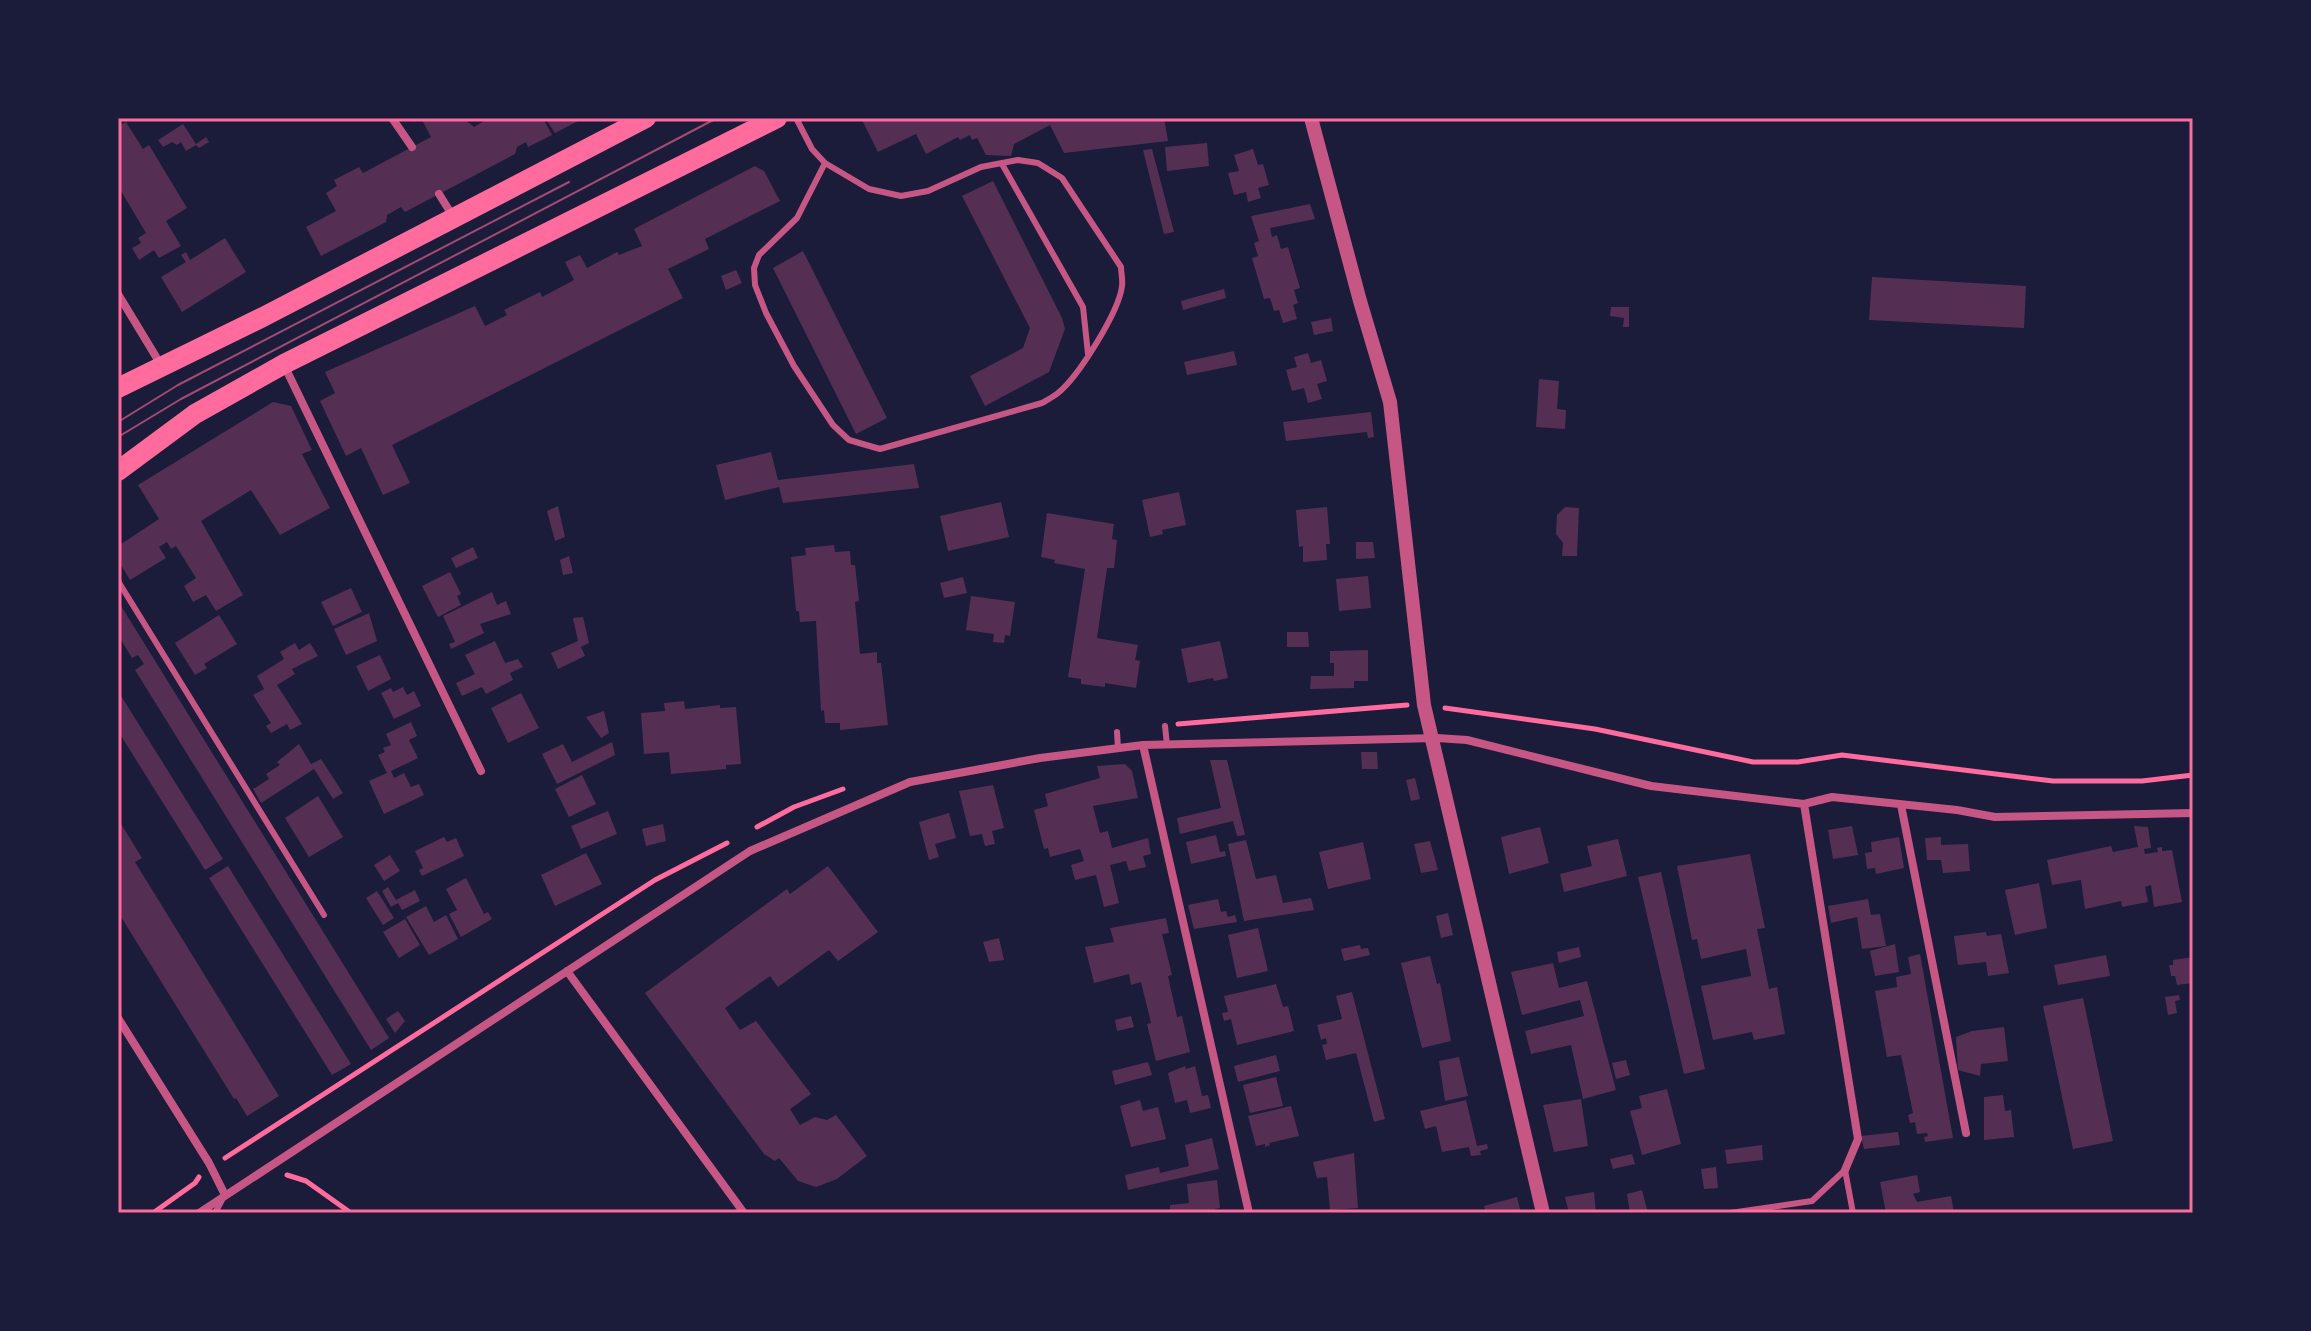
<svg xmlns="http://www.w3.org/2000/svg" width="2311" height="1331" viewBox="0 0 2311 1331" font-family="Montserrat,sans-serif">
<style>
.building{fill:#542f53}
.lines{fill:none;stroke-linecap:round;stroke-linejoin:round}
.path{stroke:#ff6b9d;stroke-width:5}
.service{stroke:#c65784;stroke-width:6}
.minor{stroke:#c65784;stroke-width:8}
.tertiary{stroke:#c65784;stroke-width:14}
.primary{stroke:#ff6b9d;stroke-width:20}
.tram{stroke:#a44b75;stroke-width:2}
.neatline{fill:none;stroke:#ff6b9d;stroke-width:3}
</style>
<rect width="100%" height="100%" fill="#1b1b3a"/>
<path class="building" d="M412 118H463L474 127 489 118H543L552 135 528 147 526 142 517 147 515 154 405 212 401 207 387 215 386 222 321 256 306 227 336 211 326 193 337 186 334 180 359 167 363 173 431 137 421 118 414 122Z
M545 118H584L555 133Z
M861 118H1101L1102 120 1164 118 1168 141 1064 153 1050 125 1014 144 1011 156 986 155 977 138 972 140 970 135 960 140 958 137 926 154 916 134 878 152Z
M126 122 143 149 149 145 187 208 166 221 181 246 159 258 154 250 139 260 132 248 141 243 138 238 146 233 118 186V126Z
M183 124 196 144 206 137 209 142 199 148 196 145 186 151 181 142 177 145 172 142 163 147 158 140Z
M1207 143 1209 166 1167 171 1165 147Z
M1152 149 1174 232 1164 234 1143 150Z
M1253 149 1258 165 1263 164 1269 185 1258 188 1261 198 1248 202 1246 192 1234 195 1228 173 1239 171 1234 155Z
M755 166 764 171 780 201 705 239 709 249 668 269 683 298 392 445 410 483 383 495 361 448 346 456 320 401 335 393 325 372 475 306 485 326 507 315 504 310 540 292 542 297 574 280 565 262 580 255 587 268 617 252 619 255 642 246 634 229Z
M993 181 1062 318 1065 329 1049 372 985 406 970 376 1023 348 1030 328 962 196Z
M1310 204 1315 219 1270 228 1272 237 1277 235 1281 249 1288 247 1300 288 1294 290 1298 303 1293 305 1297 319 1283 323 1279 310 1274 311 1270 298 1264 299 1252 258 1258 256 1254 243 1259 241 1251 216Z
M225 238 246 272 182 312 161 277 186 262 181 255 186 252 190 260Z
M803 251 887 418 856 434 773 268Z
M736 270 742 283 726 290 721 276Z
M1872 277 2026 286 2024 328 1869 320Z
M1224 289 1226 298 1183 310 1181 301Z
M1611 307H1629V327H1623L1624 318 1610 316Z
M1331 318 1333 331 1314 335 1311 322Z
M1234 351 1237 365 1187 375 1184 362Z
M1308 353 1311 363 1321 360 1327 381 1317 384 1322 399 1308 403 1304 388 1292 391 1286 370 1297 367 1294 357Z
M1539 379 1559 381 1557 409 1566 410 1565 429 1536 427Z
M273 402 291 406 312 450 302 454 330 508 280 535 251 490 201 521 243 595 216 611 206 595 193 602 184 586 196 578 176 546 171 549 167 542 159 547 166 558 130 580 118 560V546L159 519 138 485Z
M1371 412 1374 437 1368 438 1367 432 1286 441 1283 422Z
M771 452 778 480 914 464 919 488 783 503 779 487 725 500 716 465Z
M1179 492 1186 525 1162 530 1163 534 1150 537 1142 500Z
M1001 502 1009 537 948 551 940 516Z
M558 506 565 537 555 541 547 511Z
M1327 507 1330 544H1326L1327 560 1303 562V546L1299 547 1296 510Z
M1565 507 1579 508 1577 556H1562L1563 543 1556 534 1557 515Z
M1047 513 1114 524 1112 539 1117 540 1114 568H1107L1097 638 1138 645 1135 660 1140 661 1136 688 1105 683V687L1081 684V679L1068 677 1085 569 1054 563 1055 560 1041 557Z
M1356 542H1373L1375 558 1356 559Z
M834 545 835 552 850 551 851 565H855L859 601 855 602 860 654 877 652V663H881L888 725 840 730V723H825L824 710 821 711 816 621 800 622 799 611H796L791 557 806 555 805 548Z
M473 547 478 558 456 568 451 558Z
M569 556 573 573 563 575 560 560Z
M450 572 461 594 457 596 461 605 438 617 422 586Z
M1368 576 1371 608 1339 611 1336 579Z
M963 577 967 593 944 598 940 583Z
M351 588 362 612 333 626 321 602Z
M492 592 497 605 506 601 511 614 480 624 484 633 451 649 449 644 455 642 443 616Z
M971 596 1015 602 1010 636 1005 635 1004 643 993 642 994 634 966 630Z
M118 601 389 1038 371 1050 135 670 144 664 138 655 132 658 118 635Z
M369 613 377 641 346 655 334 629Z
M219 615 237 644 204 664 207 668 195 675 175 643Z
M583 617 589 643 581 647 585 656 558 669 551 653 578 641 573 618Z
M1287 632H1308L1309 647H1287Z
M495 641 505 663 518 659 523 667 510 673 513 680 486 694 482 687 462 696 456 683 475 674 465 655Z
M1220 641 1228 678 1214 681 1213 678 1188 683 1181 649Z
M295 643 299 650 310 643 318 656 292 669 295 674 277 685 302 724 290 730 287 724 271 733 266 726 271 723 253 695 264 689 257 676 284 659 280 652Z
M1368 650V681H1354V688L1310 689 1311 676H1334V663H1330V651Z
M380 655 391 679 368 691 356 666Z
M403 687 407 695 414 691 421 706 394 719 381 693 391 688 393 692Z
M118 691 223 859 205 870 118 731Z
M521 693 539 728 508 743 491 708Z
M684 701 685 709 720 705V708L736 707 741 764 726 765V769L671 774 669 752 644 754 641 713 665 711 664 703Z
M604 711 609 733 601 738 586 717Z
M411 722 417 736 409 740 418 758 391 771 394 778 404 773 411 787 419 784 424 795 384 814 369 781 387 773 378 755 385 752 383 748 391 745 386 734Z
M612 742 615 755 557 784 542 754 563 744 572 762Z
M299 744 311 764 321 759 343 793 333 799 314 769 261 803 253 789 269 779 266 774 280 765 277 762Z
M1361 752H1377L1378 769H1362Z
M1210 760H1227L1245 835 1237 836 1233 821 1180 834 1177 818 1221 808Z
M1125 764 1132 771 1138 798 1093 806 1100 833 1108 831 1112 848 1148 838 1151 854 1143 856 1146 867 1129 871 1126 861 1110 865 1119 903 1104 907 1096 875 1075 880 1071 865 1084 861 1080 849 1050 857 1048 848 1044 849 1034 810 1048 806 1045 794 1100 778 1097 766Z
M582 775 596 804 569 817 555 789Z
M1415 778 1420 799 1411 801 1406 780Z
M993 785 1004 828 992 831 995 844 985 846 982 834 970 836 959 791Z
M318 796 343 837 309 857 285 818Z
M608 811 617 834 581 849 571 826Z
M949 813 956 838 935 844 939 857 929 860 919 822Z
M118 819 142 858 135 862 279 1096 247 1116 236 1098 234 1099 118 912Z
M663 824 666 841 646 846 642 829Z
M1852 826 1858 855 1833 859 1828 830Z
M2134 826 2148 827 2151 848 2144 849 2145 854 2158 852 2157 848 2162 847V851L2172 850 2182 902 2154 907 2151 885 2145 887 2148 902 2122 907 2121 901 2085 909 2081 880 2052 885 2047 860 2111 846 2113 852 2138 847Z
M1540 827 1549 863 1509 874 1501 837Z
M1216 835 1220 852 1225 851 1226 856 1191 864 1186 842Z
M444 837 447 842 456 838 464 856 422 876 419 870 423 868 415 851Z
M1899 837 1904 868 1876 874 1875 868 1867 869 1865 853 1872 852 1871 842Z
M1941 837V845L1968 844 1970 871 1943 873 1941 860H1927L1925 838Z
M1618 839 1627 876 1564 892 1560 874 1592 866 1587 846Z
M1246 840 1256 879 1276 875 1283 903 1311 898 1314 910 1244 921 1228 844Z
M1430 841 1438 870 1421 873 1414 844Z
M1363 842 1371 879 1328 889 1319 852Z
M586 853 602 884 555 906 541 875Z
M1750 854 1765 928 1757 929 1769 989 1777 987 1785 1034 1754 1040 1752 1032 1713 1040 1701 986 1751 976 1746 949 1701 959 1697 939 1692 940 1677 866Z
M390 855 400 871 384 881 374 865Z
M228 866 351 1064 332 1075 209 878Z
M828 866 878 932 838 961 829 950 778 987 770 976 725 1008 740 1030 756 1021 811 1094 790 1109 800 1125 815 1117 827 1120 836 1115 867 1156 837 1179 816 1187 798 1181 779 1158 775 1161 764 1154 645 993 787 889 790 894Z
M1661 872 1705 1069 1684 1074 1638 877Z
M466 878 484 914 488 912 492 919 461 937 449 914 457 910 446 889Z
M2039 883 2047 928 2015 935 2005 890Z
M388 887 396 900 415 890 420 901 402 910 398 903 391 907 382 891Z
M377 891 394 918 383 925 366 898Z
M1218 899 1221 912 1226 911 1228 917 1235 915 1237 922 1194 929 1188 905Z
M1868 899 1871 915 1880 914 1886 946 1862 949 1857 917 1831 923 1828 906Z
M426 906 434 922 446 915 458 939 429 955 406 917Z
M1448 913 1453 935 1441 938 1436 916Z
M1166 918 1169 933 1162 934 1172 975 1168 976 1177 1017 1182 1016 1190 1052 1156 1061 1147 1024 1151 1023 1141 982 1131 985 1129 974 1094 983 1085 947 1114 942 1110 928Z
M405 919 420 945 399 958 383 932Z
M1258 928 1268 971 1237 978 1228 935Z
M1986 932 1987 936 2001 934 2009 973 1988 976 1986 962 1958 965 1954 936Z
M999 938 1004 960 989 962 983 942Z
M1895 944 1899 972 1875 976 1870 951Z
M1360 945 1361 949 1368 948 1370 955 1344 961 1341 949Z
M1579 947 1581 957 1559 963 1557 952Z
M1920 954 1953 1138 1925 1142 1924 1137 1928 1136 1927 1133 1917 1134 1915 1122 1910 1123 1908 1115 1913 1113 1901 1055 1887 1057 1875 991 1897 987 1896 977 1911 974 1908 957Z
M2106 955 2110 976 2058 985 2054 965Z
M1430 956 1437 984 1440 983 1451 1041 1422 1048 1401 963Z
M2193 957V983L2177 985 2175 976H2171L2169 965H2173V960Z
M1553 963 1559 988 1587 981 1616 1090 1583 1099 1571 1045 1531 1054 1525 1031 1584 1016 1580 1000 1522 1015 1511 972Z
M1276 984 1283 1007 1288 1006 1294 1031 1237 1045 1231 1019 1224 1021 1222 1013 1228 1012 1224 996Z
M1352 992 1385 1119 1374 1122 1356 1053 1326 1060 1322 1045 1327 1044 1326 1038 1321 1040 1317 1025 1342 1019 1336 996Z
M2179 995 2180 1000 2175 1001 2177 1013 2168 1015 2165 997Z
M2083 998 2113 1141 2073 1149 2043 1006Z
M398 1011 405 1021 395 1033 386 1019Z
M1131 1016 1134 1027 1117 1031 1115 1020Z
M2004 1027 2008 1061 1981 1064 1980 1076 1958 1070 1956 1037 1972 1031Z
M1276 1055 1280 1071 1238 1082 1234 1066Z
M1459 1057 1468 1096 1445 1101 1439 1061Z
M1626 1060 1630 1075 1616 1079 1612 1063Z
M1148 1062 1152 1075 1115 1085 1112 1071Z
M1185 1066 1186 1069 1195 1066 1202 1096 1208 1095 1211 1108 1190 1113 1187 1100 1175 1103 1168 1073Z
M1276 1077 1283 1106 1250 1113 1243 1085Z
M1667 1089 1681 1144 1642 1155 1630 1111 1642 1108 1639 1096Z
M2003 1095 2005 1111 2011 1110 2014 1137 1984 1140V1097Z
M1581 1099 1588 1146 1554 1152 1543 1105Z
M1140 1100 1143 1111 1158 1107 1166 1139 1131 1147 1120 1106Z
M1466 1100 1477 1146 1487 1144 1488 1149 1480 1151 1481 1155 1471 1156 1469 1147 1442 1152 1436 1126 1425 1129 1420 1111Z
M1291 1106 1299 1136 1269 1143 1270 1145 1265 1147V1144L1256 1146 1248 1116Z
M1898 1132 1900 1145 1864 1149 1861 1136Z
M1212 1138 1219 1169 1128 1190 1125 1175 1159 1167 1160 1173 1189 1166 1185 1145Z
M1762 1145 1763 1160 1727 1164 1725 1150Z
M1354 1153 1358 1208 1330 1210 1327 1177 1317 1178 1313 1162Z
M1632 1154 1635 1164 1613 1169 1610 1159Z
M1716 1167 1718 1188 1704 1189 1701 1169Z
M1917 1175 1920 1192 1913 1194 1917 1202 1951 1196 1954 1213H1886L1880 1182Z
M1217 1180 1220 1208 1215 1209V1213H1170V1205L1189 1203 1187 1184Z
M1642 1190 1648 1213H1630L1627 1194Z
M1594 1192 1596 1213H1569L1565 1197Z
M1517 1197 1521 1213H1486L1484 1206Z"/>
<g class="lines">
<path class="path" d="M1445 708 1595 729 1753 762H1798L1842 755 2053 781H2142L2193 775
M1178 724 1407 705
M757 827 794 807 843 789
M225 1158 655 880 727 843
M287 1175 306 1181 351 1213
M153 1213 195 1183 199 1177"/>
<path class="service" d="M796 118 812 149 825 163
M1018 160 1038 163 1062 178 1121 267C1121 273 1123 280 1122 286 1119 312 1078 377 1058 393 1053 397 1047 400 1042 403L880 449 849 440 833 425 794 366 766 313 755 285 754 268 759 255 797 218 825 163 869 189 901 196 928 191 981 167Z
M1002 164 1083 307 1088 354
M118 581 324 915
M1165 726 1167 745
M1117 732 1118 748
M1845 1170 1853 1213
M215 1213 223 1198
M1730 1213 1812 1201 1845 1170"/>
<path class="minor" d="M392 118 412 147
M439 194 454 218
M118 294 161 365
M284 365 481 771
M1143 745 1249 1213
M1804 804 1858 1139 1845 1170
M1901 805 1966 1133
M567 971 744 1213
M118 1018 209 1163 225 1195
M199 1213 750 851 910 782 1040 758 1143 745 1437 738 1467 740 1651 786 1804 804 1832 797 1957 810 1995 817 2193 813"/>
<path class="tertiary" d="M1311 118 1360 301 1390 402 1424 705 1543 1213"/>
<path class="primary" d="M118 388 263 317 646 118
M118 471 195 414 284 364 777 118"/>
<path class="tram" d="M118 422 178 385 569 182
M118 437 181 399 717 118"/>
</g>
<rect width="2311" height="1331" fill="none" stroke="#1b1b3a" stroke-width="240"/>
<rect x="120" y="120" width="2071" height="1091" class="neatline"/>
</svg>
